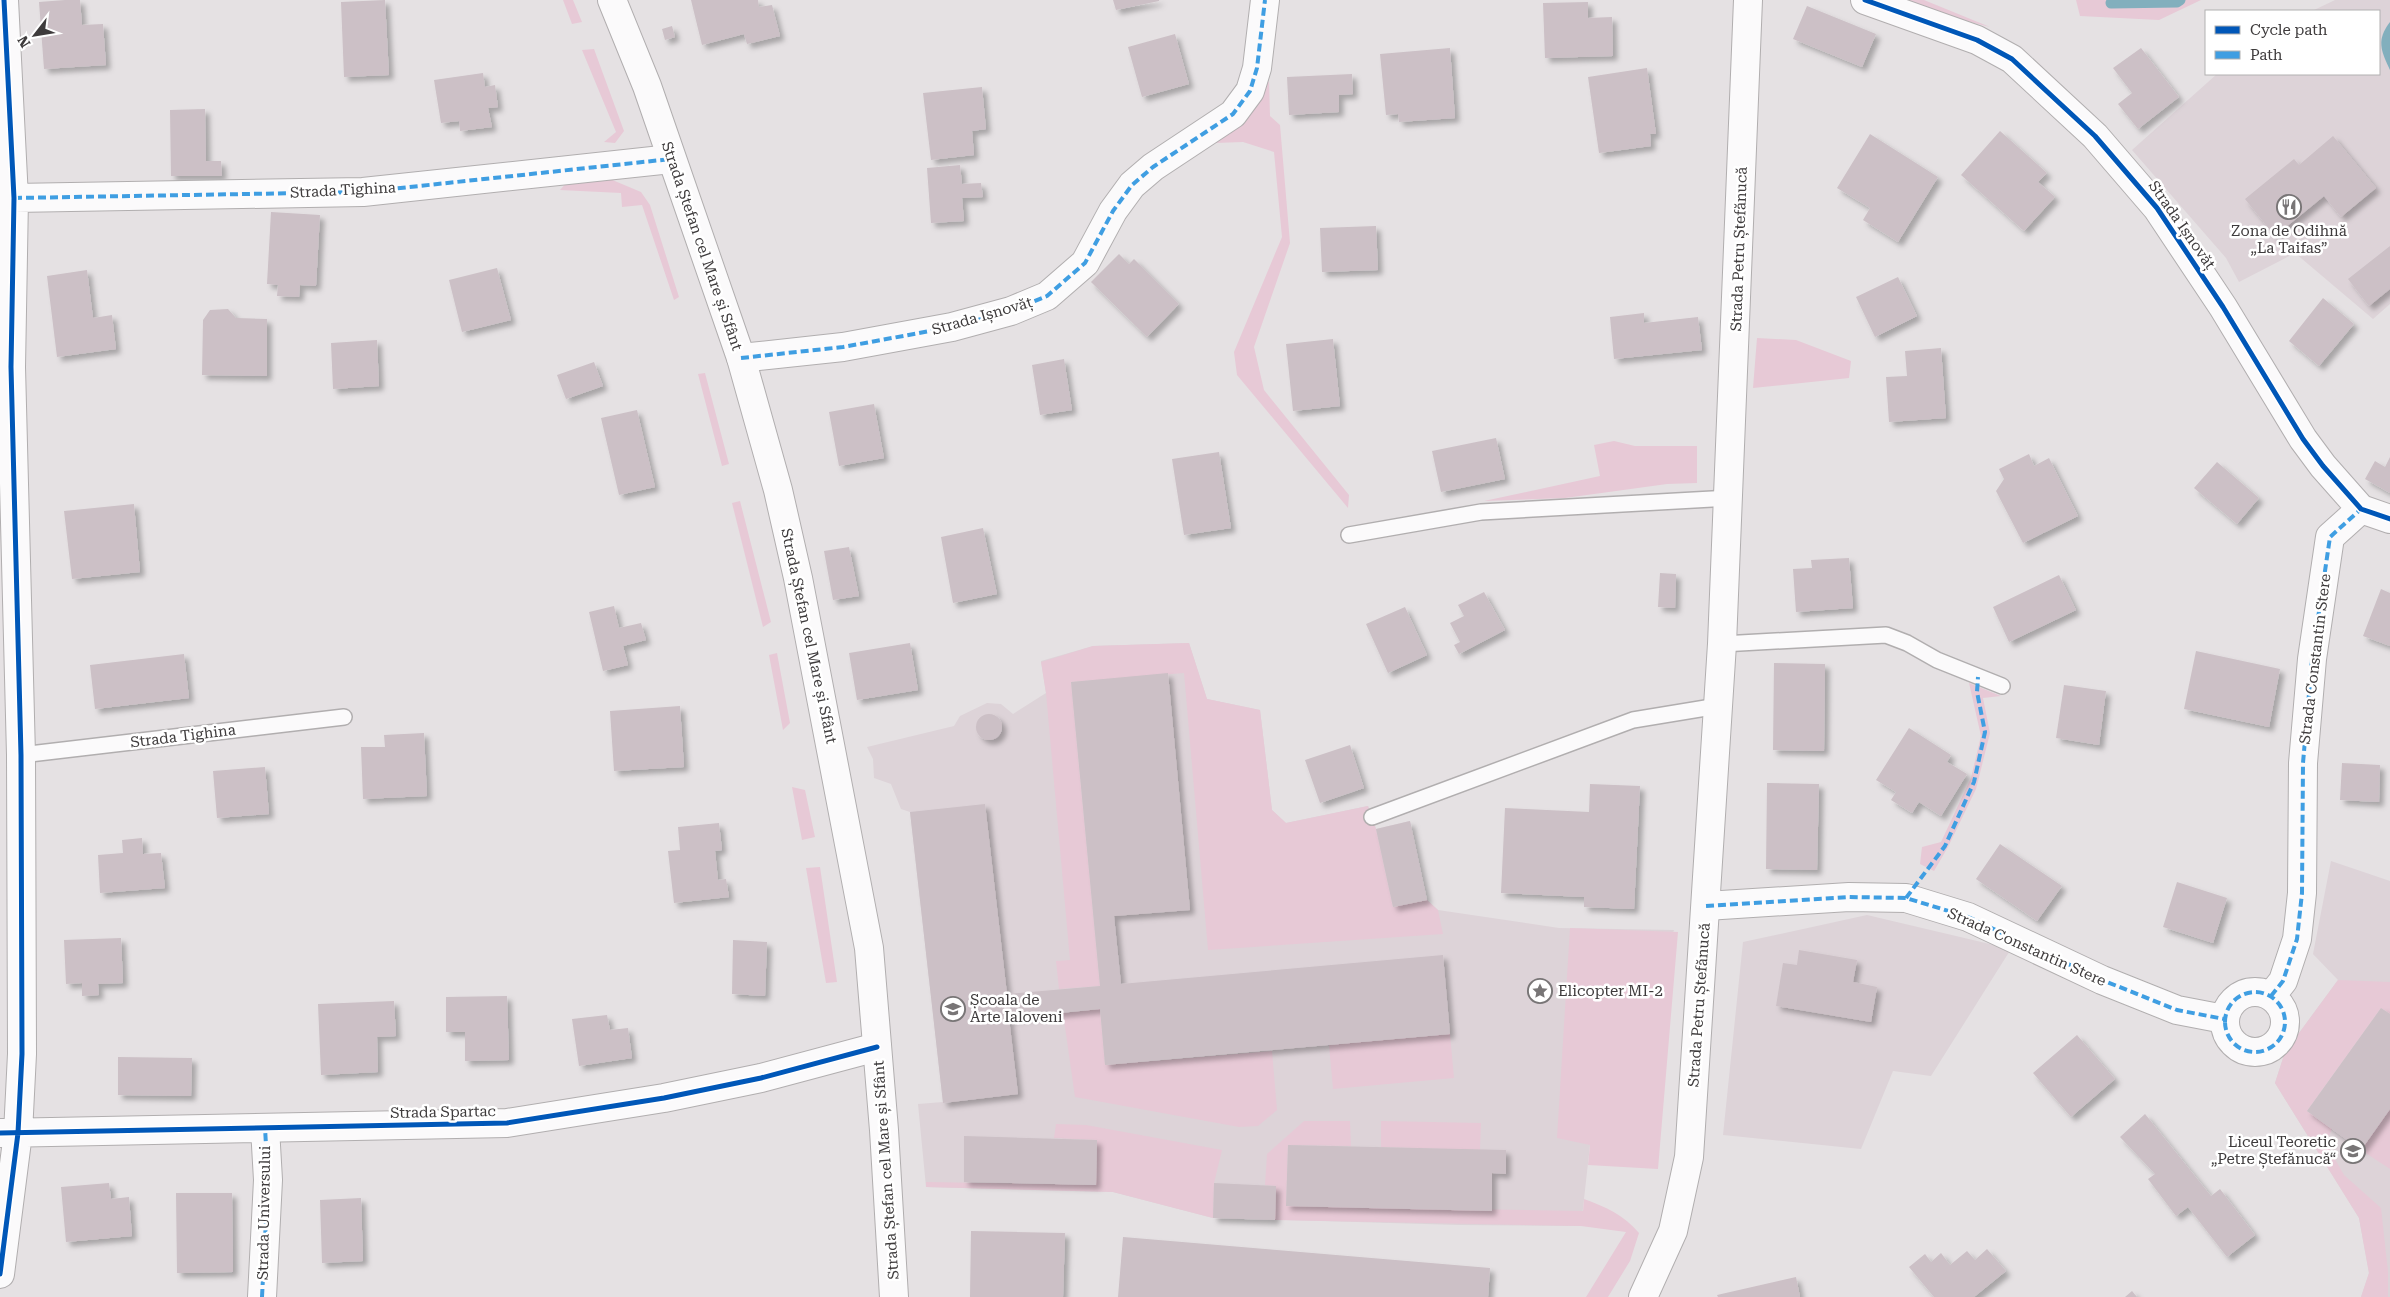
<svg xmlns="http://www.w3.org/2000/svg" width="2390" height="1297" viewBox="0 0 2390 1297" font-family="'Roboto Serif',serif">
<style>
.built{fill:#ddd3d8}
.green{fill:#e7c9d6}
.water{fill:#82afbd}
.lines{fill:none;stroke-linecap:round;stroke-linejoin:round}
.stream{stroke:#82afbd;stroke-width:11}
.building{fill:#ccc0c6;filter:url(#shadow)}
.service-casing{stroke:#b1aeaf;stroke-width:18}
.minor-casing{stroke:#b1aeaf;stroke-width:30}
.secondary-casing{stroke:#b1aeaf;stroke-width:30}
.service{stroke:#fbfafb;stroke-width:15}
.minor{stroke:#fbfafb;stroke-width:28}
.secondary{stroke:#fbfafb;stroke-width:28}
.quiet{stroke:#3f9ee2;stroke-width:4;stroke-dasharray:8 4;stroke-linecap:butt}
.cycleway-casing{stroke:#fff;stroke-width:8}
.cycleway{stroke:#0057b8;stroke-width:5}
.labels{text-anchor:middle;stroke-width:5;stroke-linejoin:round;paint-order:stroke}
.street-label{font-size:15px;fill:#3e3b3c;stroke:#fff}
.poi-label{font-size:15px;fill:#3e3b3c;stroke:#fff;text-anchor:start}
</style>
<defs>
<filter id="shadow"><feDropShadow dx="4.5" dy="4.5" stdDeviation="2.5" flood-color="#0004"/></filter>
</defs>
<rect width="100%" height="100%" fill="#e5e1e3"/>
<path class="built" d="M2335 0H2390V304L2373 319 2295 253 2239 282 2226 258 2132 150 2217 74H2379V11H2312Z
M1189 643 1207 699 1260 710 1272 810 1286 823 1368 806 1376 829 1410 821 1427 900 1438 910 1559 928 1674 930 1590 1145 1581 1226 1459 1225 1213 1218 1113 1192 926 1187 918 1104 943 1102 910 812 901 809 891 784 874 778 873 759 867 747 954 726 960 716 987 703 1001 704 1013 714 1046 693 1041 661 1093 646Z
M2331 861 2390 881V1297H2361L2369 1273 2359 1218 2275 1083 2285 1052 2338 980 2313 954Z
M1867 915 2011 949 1931 1076 1893 1071 1861 1149 1723 1135 1743 942Z"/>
<path class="green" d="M563 0H573L582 22 572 24Z
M1896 0H1924L1990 27 1931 12Z
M2076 0H2201L2159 20 2080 16Z
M594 49 624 131 615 143 604 142 616 132 582 50Z
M1269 81 1270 116 1280 125 1290 243 1254 347 1264 390 1349 495 1348 508 1237 375 1234 352 1282 237 1274 152 1243 142 1215 143 1249 117Z
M610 179 641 192 650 205 679 297 674 300 642 205 622 207 621 193 560 190 569 180Z
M1757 338 1796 340 1851 361 1849 378 1753 388Z
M705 373 729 464 722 466 698 374Z
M1614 441 1635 446H1697V483L1667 484 1565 498 1484 501 1600 476 1594 445Z
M740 501 771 622 763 627 732 503Z
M1189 643 1207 699 1260 710 1272 810 1286 823 1368 806 1376 829 1393 907 1427 900 1438 910 1443 934 1208 950 1184 673 1071 682 1100 986 1059 989 1056 961 1070 960 1046 693 1041 662 1093 646Z
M777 653 790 723 783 730 769 655Z
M1969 683 2001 696 1983 698 1990 733 1976 789 1948 847 1934 871 1920 864 1922 847 1941 842 1971 778 1981 736Z
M792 787 805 790 815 837 802 840Z
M820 867 837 982 826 983 806 868Z
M1570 928 1678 932 1658 1169 1588 1165 1590 1145 1557 1138Z
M2338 980 2390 982V1014L2381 1008 2307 1111 2332 1129 2326 1143 2344 1175 2381 1208 2388 1272V1297H2361L2369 1273 2359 1218 2275 1083 2285 1052Z
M1100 1009 1105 1065 1272 1051 1277 1110 1258 1126 1239 1127 1075 1097 1063 1013Z
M1450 1034 1454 1078 1333 1089 1329 1045Z
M2390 1109V1169L2361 1150Z
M1304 1121H1350L1351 1146 1288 1145 1286 1206 1583 1211 1584 1199C1606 1207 1624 1215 1639 1233L1630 1261 1608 1297H1586L1626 1232 1581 1226 1275 1220 1276 1186 1265 1185 1267 1154Z
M1381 1121 1481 1123 1480 1150 1381 1147Z
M1056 1124 1086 1125 1222 1150 1214 1183 1213 1218 1113 1192 926 1187V1182L1096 1185 1097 1140 1054 1138Z"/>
<path class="water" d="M2390 22V70C2381 51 2376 40 2390 22Z"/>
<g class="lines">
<path class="stream" d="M2111 3 2177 2 2180 0"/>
</g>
<path class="building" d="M65 0H80L82 25 103 24 106 65 44 69 39 2Z
M385 0 389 75 344 77 341 2Z
M691 0H758L759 7 772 5 780 36 747 44 744 34 702 45Z
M1113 0H1159V1L1116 10Z
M1588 2V18L1612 17 1613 56 1545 58 1543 3Z
M1807 6 1876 34 1862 67 1793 39Z
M672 26 675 37 665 40 662 29Z
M1175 34 1189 84 1142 97 1128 47Z
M1450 48 1455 118 1399 122 1398 114 1386 115 1380 54Z
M2141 48 2179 97 2138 129 2118 104 2132 93 2113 68Z
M1647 68 1656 134H1650L1651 146 1599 153 1588 77Z
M483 73 485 87 495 85 498 107 488 108 492 127 460 131 459 121 441 123 434 80Z
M1352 74 1353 94 1339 95V112L1289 115 1287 77Z
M982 87 986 129 972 131 974 155 931 160 923 93Z
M205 109 206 161H221L222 176H171L170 110Z
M2000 131 2047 173 2038 182 2055 197 2024 231 1961 175Z
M1870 134 1938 177 1898 242 1863 220 1870 208 1837 188Z
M2333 136 2376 188 2341 217 2324 196 2275 236 2245 199 2294 159 2299 165Z
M960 165 962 184 981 183 983 197 962 198 964 221 931 223 927 168Z
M271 212 320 215 316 286 300 285 299 297 277 296 278 285 267 284Z
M1376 226 1378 270 1322 272 1320 228Z
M2390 246V289L2369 306 2348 279Z
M1119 254 1129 264 1134 259 1179 304 1147 337 1091 282Z
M497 268 511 320 462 332 449 280Z
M87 270 93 318 112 315 116 349 57 357 47 276Z
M1898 277 1917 316 1875 337 1856 297Z
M2323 298 2354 324 2319 366 2289 341Z
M228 309 236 318 267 319V376L202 375 203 320 210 310Z
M1644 313V323L1698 317 1702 350 1614 359 1610 317Z
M1333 339 1340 406 1293 411 1286 344Z
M377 340 379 386 333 389 331 343Z
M1941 348 1946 418 1889 422 1886 377 1907 376 1905 351Z
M1064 359 1072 410 1040 415 1032 365Z
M594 362 603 386 566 399 557 375Z
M874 404 884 458 839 466 829 412Z
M637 410 655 487 619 495 601 418Z
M1496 438 1505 479 1441 492 1432 451Z
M1219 452 1231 528 1184 535 1172 459Z
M2029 454 2034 466 2049 458 2078 516 2023 543 1996 491 2004 479 1999 469Z
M2390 457V493L2365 479 2375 461 2385 467Z
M2217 462 2259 498 2237 524 2194 488Z
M134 504 140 572 72 579 64 511Z
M983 528 997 594 953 603 941 537Z
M849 547 859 596 833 600 824 551Z
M1849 558 1853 608 1796 612 1793 569 1812 568 1811 560Z
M1660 573 1676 574 1675 608 1658 607Z
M2059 575 2076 610 2009 642 1993 607Z
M2381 589 2390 593V646L2363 636Z
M1484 592 1505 630 1459 654 1454 645 1460 642 1450 623 1464 616 1458 605Z
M614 606 619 628 641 623 646 640 623 646 628 665 603 671 589 612Z
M1405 607 1427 655 1388 673 1366 624Z
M910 643 918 690 857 700 849 653Z
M2196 651 2280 669 2269 727 2184 709Z
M184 654 189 698 95 709 90 665Z
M1774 663 1825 664 1824 751 1773 750Z
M1168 673 1190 910 1114 916 1121 984 1443 955 1450 1034 1105 1065 1100 1009 1009 1018 1018 1094 943 1103 910 812 985 804 1007 994 1100 986 1071 682Z
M2064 685 2106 691 2099 745 2056 738Z
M680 706 684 767 614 771 610 711Z
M976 727a13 13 0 1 1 26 0a13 13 0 1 1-26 0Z
M1909 728 1951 755 1947 762 1967 774 1941 816 1919 802 1912 813 1891 800 1896 792 1876 780Z
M424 733 427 796 363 799 361 747H385L384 735Z
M1350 745 1364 788 1320 803 1305 760Z
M2342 763 2380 765 2379 802 2340 800Z
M265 767 269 814 217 818 213 771Z
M1767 783 1819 784 1817 870 1766 869Z
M1590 784 1640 786 1634 909 1584 907V897L1501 893 1505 808 1589 812Z
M1410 821 1427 900 1393 907 1376 829Z
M719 823 722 850 715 851 718 880 726 879 729 897 674 903 668 851 680 850 678 827Z
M142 838 143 854 161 853 165 888 100 893 98 855 123 853 122 840Z
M2000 844 2062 886 2037 921 1976 879Z
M2177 882 2227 898 2213 943 2163 927Z
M121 938 123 983 98 984 99 995 82 996V983L66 984 64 940Z
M733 940 767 942 765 996 732 994Z
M1799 950 1857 960 1853 982 1877 987 1871 1022 1776 1006 1783 963 1797 965Z
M507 996 509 1060 465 1061V1032H446V997Z
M394 1001 396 1036 377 1037 378 1072 321 1075 318 1004Z
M2381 1008 2390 1014V1109L2361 1150 2307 1111Z
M607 1015 610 1030 628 1028 632 1058 579 1066 572 1019Z
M2077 1035 2115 1079 2071 1117 2033 1073Z
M118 1057 192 1058 191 1096 118 1095Z
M2145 1114 2211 1196 2220 1189 2255 1235 2227 1257 2188 1207 2176 1216 2148 1179 2155 1174 2120 1137Z
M964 1136 1097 1140 1096 1185 964 1182Z
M1288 1145 1506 1150V1174L1492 1173V1211L1286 1206Z
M109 1183 111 1199 129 1197 132 1236 66 1242 61 1187Z
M1214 1183 1276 1186 1275 1220 1213 1218Z
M176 1193H232L233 1272 177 1273Z
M361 1198 363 1261 322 1263 320 1200Z
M971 1231 1065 1233 1063 1297H970Z
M1123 1237 1490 1268 1488 1297H1118Z
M1987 1249 2006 1271 1974 1297H1934L1909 1267 1925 1254 1931 1262 1941 1253 1950 1265 1967 1251 1975 1260Z
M1796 1277 1800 1297H1718L1717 1295Z
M2132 1291 2137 1297H2125Z"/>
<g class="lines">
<defs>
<path id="service" d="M1349 535 1481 512 1730 498
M1722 644 1886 635 1907 643 1937 660 2002 686
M21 755 344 717
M1372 817 1633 720 1718 706"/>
<path id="minor" d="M1865 0 1977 40 2012 59 2095 136 2157 208 2223 307 2303 439 2323 466 2361 509 2390 519
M14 198 363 192 671 159
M741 358 843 347 952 327 1011 311 1047 296 1085 263 1113 211 1132 185 1153 167 1233 114 1250 91 1257 68 1265 0
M1706 906 1849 897 1906 898 1968 917 2102 980 2177 1010 2224 1019
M2225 1022a30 30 0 1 1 60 0a30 30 0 1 1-60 0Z
M2271 996 2283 981 2297 939 2302 893 2303 763 2312 659 2330 537 2361 509
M0 1133 507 1123 664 1098 761 1078 877 1047
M0 1274 18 1133 22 1054 21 755 11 367 14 198 4 0
M262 1297 268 1180 265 1128"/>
<path id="secondary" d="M612 0 647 86 741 358 778 490 798 578 869 948 884 1130 894 1297
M1643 1297 1673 1231 1689 1157 1722 644 1748 0"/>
</defs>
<use href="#service" class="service-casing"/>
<use href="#minor" class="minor-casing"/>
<use href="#secondary" class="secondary-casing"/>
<use href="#service" class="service"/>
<use href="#minor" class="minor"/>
<use href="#secondary" class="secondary"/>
<path class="quiet" d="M14 198 363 192 671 159
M741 358 843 347 952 327 1011 311 1047 296 1085 263 1113 211 1132 185 1153 167 1233 114 1250 91 1257 68 1265 0
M1906 898 1945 846 1974 782 1985 732 1977 692 1978 677
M1706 906 1849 897 1906 898 1968 917 2102 980 2177 1010 2224 1019
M2225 1022a30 30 0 1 1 60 0a30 30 0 1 1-60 0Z
M2271 996 2283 981 2297 939 2302 893 2303 763 2312 659 2330 537 2361 509
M262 1297 268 1180 265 1128"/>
<defs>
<path id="cycleway" d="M1865 0 1977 40 2012 59 2095 136 2157 208 2223 307 2303 439 2323 466 2361 509 2390 519
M0 1133 507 1123 664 1098 761 1078 877 1047
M0 1274 18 1133 22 1054 21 755 11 367 14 198 4 0"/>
</defs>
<use href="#cycleway" class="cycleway-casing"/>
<use href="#cycleway" class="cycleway"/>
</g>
<defs>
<symbol id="restaurant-ring" viewBox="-11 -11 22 22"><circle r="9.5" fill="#fff" stroke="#787576" stroke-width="1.5"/><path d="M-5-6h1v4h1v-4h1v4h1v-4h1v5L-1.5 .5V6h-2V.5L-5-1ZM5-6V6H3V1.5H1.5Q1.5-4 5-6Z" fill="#787576"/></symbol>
<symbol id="sight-ring" viewBox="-11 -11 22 22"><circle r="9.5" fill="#fff" stroke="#787576" stroke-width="1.5"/><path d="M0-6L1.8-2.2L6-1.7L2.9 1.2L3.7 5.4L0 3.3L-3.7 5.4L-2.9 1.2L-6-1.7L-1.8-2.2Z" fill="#787576"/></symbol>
<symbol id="school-ring" viewBox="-11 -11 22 22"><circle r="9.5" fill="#fff" stroke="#787576" stroke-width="1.5"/><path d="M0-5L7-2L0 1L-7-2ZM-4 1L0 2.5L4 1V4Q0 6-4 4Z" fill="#787576"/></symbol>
</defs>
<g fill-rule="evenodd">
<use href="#restaurant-ring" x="2275" y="193" width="28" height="28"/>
<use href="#sight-ring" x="1526" y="977" width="28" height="28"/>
<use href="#school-ring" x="939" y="995" width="28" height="28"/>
<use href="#school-ring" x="2339" y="1137" width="28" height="28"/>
</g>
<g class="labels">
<g class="street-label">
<text transform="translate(343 190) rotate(-3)" y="5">Strada Tighina</text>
<text transform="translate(2182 225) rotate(55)" y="5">Strada Ișnovăț</text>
<text transform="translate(702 246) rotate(71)" y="5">Strada Ștefan cel Mare și Sfânt</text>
<text transform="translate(1739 249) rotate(-88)" y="5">Strada Petru Ștefănucă</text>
<text transform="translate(982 316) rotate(-16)" y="5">Strada Ișnovăț</text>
<text transform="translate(809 636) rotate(78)" y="5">Strada Ștefan cel Mare și Sfânt</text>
<text transform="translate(2315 659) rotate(-83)" y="5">Strada Constantin Stere</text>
<text transform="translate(183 736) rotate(-7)" y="5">Strada Tighina</text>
<text transform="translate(2027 947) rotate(24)" y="5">Strada Constantin Stere</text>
<text transform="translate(1699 1005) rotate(-86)" y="5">Strada Petru Ștefănucă</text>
<text transform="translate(443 1112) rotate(-1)" y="5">Strada Spartac</text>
<text transform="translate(886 1170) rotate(-94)" y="5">Strada Ștefan cel Mare și Sfânt</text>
<text transform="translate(264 1213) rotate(-89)" y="5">Strada Universului</text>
</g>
<g class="poi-label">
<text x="2289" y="236" text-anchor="middle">Zona de Odihnă<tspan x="2289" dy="17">„La Taifas”</tspan></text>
<text x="1558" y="996">Elicopter MI-2</text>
<text x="970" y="1005">Școala de<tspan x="970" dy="17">Arte Ialoveni</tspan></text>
<text x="2336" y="1147" text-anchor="end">Liceul Teoretic<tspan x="2336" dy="17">„Petre Ștefănucă“</tspan></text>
</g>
</g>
<rect x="2205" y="10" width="175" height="65" fill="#ffffff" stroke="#b2b1b1"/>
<rect x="2215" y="26" width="25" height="8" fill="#0057b8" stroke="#b2b1b1"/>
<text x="2250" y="35" font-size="15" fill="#3e3b3c">Cycle path</text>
<rect x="2215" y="51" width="25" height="8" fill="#3f9ee2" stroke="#b2b1b1"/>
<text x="2250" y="60" font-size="15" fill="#3e3b3c">Path</text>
<g transform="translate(35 35) rotate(239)" stroke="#ffffff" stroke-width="4" paint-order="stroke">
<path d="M0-4L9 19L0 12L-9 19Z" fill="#3e3b3c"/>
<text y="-8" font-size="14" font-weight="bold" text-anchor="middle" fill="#3e3b3c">N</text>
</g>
</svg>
